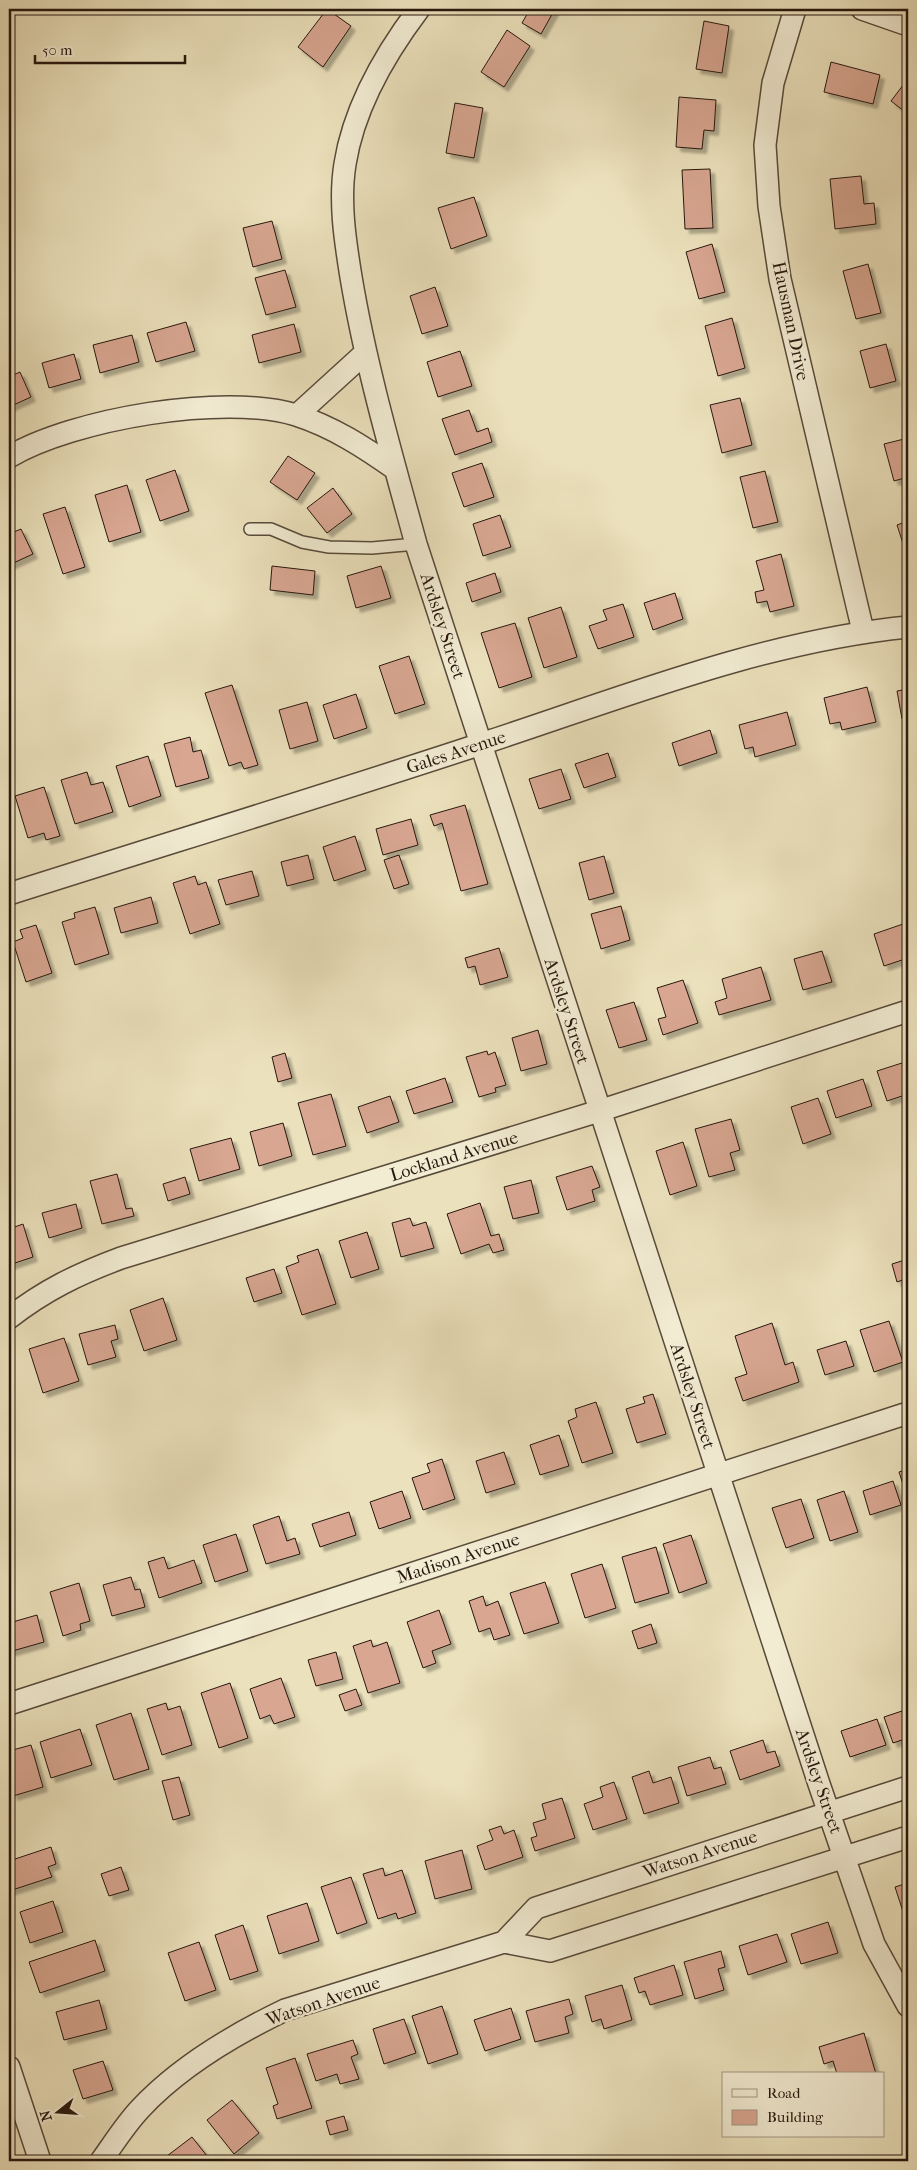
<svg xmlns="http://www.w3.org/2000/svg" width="917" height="2170" viewBox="0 0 917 2170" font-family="'IM FELL French Canon',serif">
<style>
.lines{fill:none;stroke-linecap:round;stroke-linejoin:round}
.stream{stroke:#6b7b6d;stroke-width:6}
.building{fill:#d8a691;stroke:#27170e;filter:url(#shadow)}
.service-casing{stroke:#584a3a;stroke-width:14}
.minor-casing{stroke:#584a3a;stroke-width:24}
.service{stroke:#f2ecd3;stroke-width:11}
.minor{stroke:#f2ecd3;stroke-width:21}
.labels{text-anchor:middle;stroke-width:5;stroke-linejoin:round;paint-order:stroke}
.street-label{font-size:18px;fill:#27170e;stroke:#f2ecd3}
</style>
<defs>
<filter id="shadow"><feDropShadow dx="4.5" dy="4.5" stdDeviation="1" flood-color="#0004"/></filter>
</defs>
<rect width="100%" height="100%" fill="#ebe1bc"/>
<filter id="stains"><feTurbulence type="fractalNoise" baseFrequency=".004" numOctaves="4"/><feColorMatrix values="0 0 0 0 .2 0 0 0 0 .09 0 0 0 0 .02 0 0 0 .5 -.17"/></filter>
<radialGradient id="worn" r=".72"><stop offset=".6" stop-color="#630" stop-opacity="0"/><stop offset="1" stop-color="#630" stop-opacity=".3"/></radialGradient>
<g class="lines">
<path class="stream" d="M905 2134 908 2135"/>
</g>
<path class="building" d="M327 9 351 26 323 67 298 47Z
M530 9H555L541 34 522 23Z
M704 21 729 26 722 73 696 69Z
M507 30 530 46 504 87 481 72Z
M831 62 880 75 873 104 824 92Z
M907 80 908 81V114L891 101Z
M679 97 716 100 714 131 704 130 702 149 676 147Z
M455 103 483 108 474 158 446 153Z
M710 169 713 228 685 229 682 170Z
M861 176 864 204 874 203 876 224 835 229 830 179Z
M474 197 487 236 451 249 438 208Z
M272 221 282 259 253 267 243 228Z
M712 244 725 292 699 299 686 252Z
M868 264 881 313 856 319 843 271Z
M285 270 296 307 266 315 255 278Z
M435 287 448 326 422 334 410 296Z
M732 318 745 368 718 376 705 326Z
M186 322 195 351 156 362 147 333Z
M294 324 301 352 259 363 252 335Z
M132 335 139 362 100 373 93 345Z
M886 344 896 381 870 388 860 351Z
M460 351 472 386 438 397 427 362Z
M74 354 81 379 49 388 42 363Z
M20 372 31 397 9 407V377Z
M740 398 752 445 722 453 710 405Z
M469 410 477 432 488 428 492 442 455 455 442 419Z
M908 438V477L894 481 884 444Z
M288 456 315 473 297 500 270 482Z
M482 463 494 497 464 507 452 473Z
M175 470 189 511 160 521 146 480Z
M765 471 778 522 753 528 740 477Z
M127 485 141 532 109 542 95 495Z
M333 488 352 514 327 533 307 508Z
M65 507 85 567 63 574 43 514Z
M500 515 511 547 483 556 473 524Z
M908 521V559L897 525Z
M21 529 33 554 9 565V534Z
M781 554 794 606 770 612 767 601 757 603 755 592 764 590 756 561Z
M272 566 315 571 313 595 270 590Z
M381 566 391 598 356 608 347 576Z
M495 573 501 592 472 602 466 583Z
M675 593 683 619 653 630 644 603Z
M623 604 634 637 598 649 589 626 607 620 603 610Z
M561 607 577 657 544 668 528 618Z
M515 623 532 677 499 688 481 633Z
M409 656 425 704 395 714 379 666Z
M232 685 258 765 244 769 241 762 229 766 205 693Z
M867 687 876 722 842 730 840 722 830 724 824 698Z
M908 689V718L902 719 897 691Z
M356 694 367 728 334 739 323 705Z
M307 702 318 741 290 749 279 710Z
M787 712 796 745 755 757 753 747 745 749 739 725Z
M710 730 717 753 679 766 672 743Z
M190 737 193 752 201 750 209 778 176 787 164 744Z
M608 753 616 777 584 788 575 764Z
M148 756 161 796 129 807 116 766Z
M561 769 571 799 539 809 529 779Z
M87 772 91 785 103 782 113 812 75 824 61 780Z
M44 787 60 836 46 840 44 833 28 838 15 796Z
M465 805 488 884 461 891 442 823 434 826 430 815Z
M411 819 418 845 383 855 376 829Z
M355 836 366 870 334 881 323 847Z
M308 855 314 879 287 886 281 862Z
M399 855 409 884 394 889 384 860Z
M604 856 614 893 589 900 579 863Z
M252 871 259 896 226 905 218 880Z
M195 876 198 885 206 882 220 924 190 934 173 883Z
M151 897 158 923 121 933 114 908Z
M621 906 630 940 601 949 591 914Z
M95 907 109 954 75 965 62 922 75 918 74 913Z
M903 924 908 942V958L884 966 874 934Z
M36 925 52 973 26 982 13 942 23 938 20 930Z
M499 948 508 977 480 985 475 966 468 968 465 958Z
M822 951 832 982 803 990 794 959Z
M761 967 771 1000 719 1015 715 1002 727 998 722 979Z
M683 980 698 1023 663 1035 658 1019 666 1017 657 988Z
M634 1002 647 1040 619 1048 606 1010Z
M538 1030 547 1064 521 1071 512 1038Z
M487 1051 488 1055 495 1052 506 1085 495 1088 496 1092 479 1097 466 1057Z
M285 1053 292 1078 278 1082 272 1057Z
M905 1062 908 1072V1094L887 1101 877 1071Z
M445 1078 453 1102 414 1114 406 1091Z
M863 1079 872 1106 836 1118 827 1091Z
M331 1094 346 1146 313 1155 298 1103Z
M390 1096 399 1122 367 1133 358 1107Z
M818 1098 831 1134 803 1144 791 1107Z
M731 1119 740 1150 730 1153 735 1170 709 1177 695 1129Z
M283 1123 292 1156 259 1166 250 1132Z
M231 1138 240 1169 199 1181 190 1149Z
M683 1142 697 1186 670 1195 656 1151Z
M592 1166 600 1187 592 1190 595 1201 567 1210 556 1177Z
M117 1174 126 1209 132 1208 134 1216 102 1224 90 1181Z
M185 1177 190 1194 168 1201 163 1184Z
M531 1180 539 1213 513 1219 504 1187Z
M480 1203 491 1236 499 1234 504 1250 493 1253 489 1244 461 1254 447 1214Z
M76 1204 82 1228 49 1238 42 1213Z
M410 1218 413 1226 426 1222 434 1248 401 1257 392 1223Z
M23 1224 33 1257 9 1265V1229Z
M367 1232 379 1269 351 1278 339 1241Z
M318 1249 336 1304 302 1315 286 1267 299 1262 297 1256Z
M908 1259V1278L897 1282 892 1264Z
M274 1269 282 1293 254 1302 246 1278Z
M163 1298 177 1340 144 1351 130 1310Z
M889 1321 903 1362 874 1372 860 1330Z
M772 1323 785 1365 793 1362 799 1382 743 1401 735 1378 747 1374 735 1336Z
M115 1325 118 1339 111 1341 116 1357 88 1365 79 1334Z
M64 1338 79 1381 43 1393 29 1349Z
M846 1341 854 1366 825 1375 817 1350Z
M653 1394 666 1434 637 1443 626 1409 645 1403 643 1397Z
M596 1402 613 1453 582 1463 568 1421 577 1417 575 1409Z
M559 1435 569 1466 540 1475 530 1445Z
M504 1452 515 1484 486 1493 476 1461Z
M442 1459 455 1499 423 1510 412 1478 430 1472 427 1464Z
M908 1469V1500L899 1472Z
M893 1481 901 1505 870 1515 863 1491Z
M402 1491 411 1518 379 1529 370 1502Z
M844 1491 858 1532 830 1541 817 1500Z
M801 1499 814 1538 786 1548 772 1508Z
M349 1512 356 1535 320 1547 312 1524Z
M279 1516 287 1541 295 1538 300 1554 266 1564 253 1525Z
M236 1534 248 1571 215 1582 203 1545Z
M691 1535 707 1583 679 1593 663 1544Z
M656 1547 669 1593 635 1603 622 1557Z
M164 1557 168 1569 194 1560 202 1583 159 1598 148 1562Z
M602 1564 616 1608 585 1618 571 1574Z
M131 1577 135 1590 140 1589 145 1607 112 1616 103 1585Z
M545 1582 559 1623 524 1634 510 1593Z
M79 1583 90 1621 80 1624 81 1630 63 1636 50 1592Z
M483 1596 486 1606 498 1601 510 1635 494 1640 490 1628 479 1632 469 1601Z
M439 1610 451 1644 432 1651 436 1663 423 1668 407 1622Z
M37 1615 44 1642 9 1652V1623Z
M651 1624 657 1643 638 1649 632 1631Z
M371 1640 373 1647 387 1642 400 1683 368 1693 353 1646Z
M336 1652 343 1679 316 1686 308 1660Z
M281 1678 295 1717 274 1724 270 1715 260 1719 250 1689Z
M230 1683 248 1738 219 1748 201 1693Z
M356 1689 362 1705 345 1711 339 1695Z
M166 1703 168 1710 180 1706 192 1745 162 1755 147 1709Z
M908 1709V1738L893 1743 884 1717Z
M131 1713 149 1769 114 1780 96 1725Z
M877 1719 886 1745 850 1757 841 1731Z
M80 1729 92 1765 51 1778 40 1742Z
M763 1740 767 1753 775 1751 780 1766 740 1780 730 1751Z
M31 1745 43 1787 13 1796 9 1781V1751Z
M710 1757 714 1769 721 1767 726 1784 687 1796 678 1767Z
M649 1771 653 1783 671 1777 679 1803 644 1814 632 1777Z
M179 1777 190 1815 173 1820 162 1781Z
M614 1782 627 1819 593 1830 584 1804 603 1797 600 1787Z
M562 1798 575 1838 535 1851 531 1838 537 1836 533 1823 546 1819 542 1804Z
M501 1826 504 1834 514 1830 523 1857 485 1870 477 1846 493 1840 489 1830Z
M51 1847 56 1864 48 1867 52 1877 9 1891V1861Z
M462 1850 472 1889 435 1899 425 1861Z
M121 1867 129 1890 109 1896 101 1874Z
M383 1868 385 1876 402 1870 416 1913 398 1919 396 1913 378 1919 363 1874Z
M351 1877 367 1923 337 1934 321 1887Z
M908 1883V1924H907L895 1887Z
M53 1901 63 1932 30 1943 20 1912Z
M307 1903 319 1941 279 1954 267 1916Z
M828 1922 838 1953 801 1964 791 1934Z
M243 1925 258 1971 230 1980 215 1935Z
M777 1934 787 1962 748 1975 739 1946Z
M95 1940 105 1971 40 1993 29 1962Z
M199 1942 216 1990 185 2001 168 1953Z
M721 1951 725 1967 718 1969 724 1990 695 1999 684 1962Z
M674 1965 683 1995 650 2005 645 1991 639 1993 634 1978Z
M622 1985 632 2020 604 2029 601 2019 592 2022 585 1996Z
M569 1999 573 2014 565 2017 569 2033 535 2042 526 2011Z
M99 2000 107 2029 64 2040 56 2012Z
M442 2006 458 2054 428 2064 412 2016Z
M511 2008 521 2039 485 2051 474 2020Z
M404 2019 416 2053 384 2064 373 2029Z
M864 2033 876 2074H837L833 2061 824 2064 819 2047Z
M353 2040 358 2054 351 2057 359 2079 340 2084 337 2074 316 2081 307 2054Z
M295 2058 312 2108 277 2119 273 2106 278 2104 266 2068Z
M103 2061 113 2090 83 2099 73 2070Z
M232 2100 259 2133 234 2154 207 2120Z
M344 2116 348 2130 330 2135 326 2121Z
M192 2137 211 2161H171L167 2156Z"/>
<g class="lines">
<defs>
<path id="service" d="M250 529H271L302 542 329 547 372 548 416 544"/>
<path id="minor" d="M419 9C385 54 354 107 345 164 339 201 345 240 351 277 366 367 392 456 416 544L819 1784 874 1944 908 2006
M795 9 773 83 765 145 769 206 780 279 863 631
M862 9 908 25
M297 415 365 353
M9 457C73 419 224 393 296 415 333 427 364 447 395 469
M9 894C169 843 330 794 490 741 627 696 765 641 908 627
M9 1318C45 1290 78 1274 121 1258L599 1111 908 1011
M9 1704 908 1413
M504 1942 536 1908 908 1787
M9 2067 40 2161
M101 2161C114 2143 125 2125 140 2109 180 2066 233 2035 285 2010L504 1942 550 1951 908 1837"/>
</defs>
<use href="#service" class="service-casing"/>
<use href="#minor" class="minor-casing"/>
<use href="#service" class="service"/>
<use href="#minor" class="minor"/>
</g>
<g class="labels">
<g class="street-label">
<text transform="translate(791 321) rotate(78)" y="6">Hausman Drive</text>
<text transform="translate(443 626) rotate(72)" y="6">Ardsley Street</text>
<text transform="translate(456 752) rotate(-18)" y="6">Gales Avenue</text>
<text transform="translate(567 1011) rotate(72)" y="6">Ardsley Street</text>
<text transform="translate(454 1156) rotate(-17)" y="6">Lockland Avenue</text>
<text transform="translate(693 1396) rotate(72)" y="6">Ardsley Street</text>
<text transform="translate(458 1558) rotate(-18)" y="6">Madison Avenue</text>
<text transform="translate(819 1781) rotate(71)" y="6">Ardsley Street</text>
<text transform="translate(700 1854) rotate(-18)" y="6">Watson Avenue</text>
<text transform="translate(323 2001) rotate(-19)" y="6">Watson Avenue</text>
</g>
</g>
<rect width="917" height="2170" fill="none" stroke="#ebe1bc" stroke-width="30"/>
<rect x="10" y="10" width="897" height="2150" fill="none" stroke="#27170e" stroke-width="2.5"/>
<rect x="15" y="15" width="887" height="2140" fill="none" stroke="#27170e"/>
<rect x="722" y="2072" width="162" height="65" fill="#f2ecd3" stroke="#a19784"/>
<rect x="732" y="2089" width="25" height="8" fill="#f2ecd3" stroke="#a19784"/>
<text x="767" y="2098" font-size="15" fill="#27170e">Road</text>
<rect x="732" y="2110" width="25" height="15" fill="#d8a691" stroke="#a19784"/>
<text x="767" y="2122" font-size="15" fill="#27170e">Building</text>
<g transform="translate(58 2112) rotate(253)" stroke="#f2ecd3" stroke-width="4" paint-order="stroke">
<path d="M0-4L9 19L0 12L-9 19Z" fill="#27170e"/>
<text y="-8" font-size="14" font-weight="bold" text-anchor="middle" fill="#27170e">N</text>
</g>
<path d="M35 55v8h150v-8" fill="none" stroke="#27170e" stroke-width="2.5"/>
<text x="42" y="55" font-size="15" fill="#27170e" stroke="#f2ecd3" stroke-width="4" paint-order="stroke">50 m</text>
<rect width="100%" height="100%" filter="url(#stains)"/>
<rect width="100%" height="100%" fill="url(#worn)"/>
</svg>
